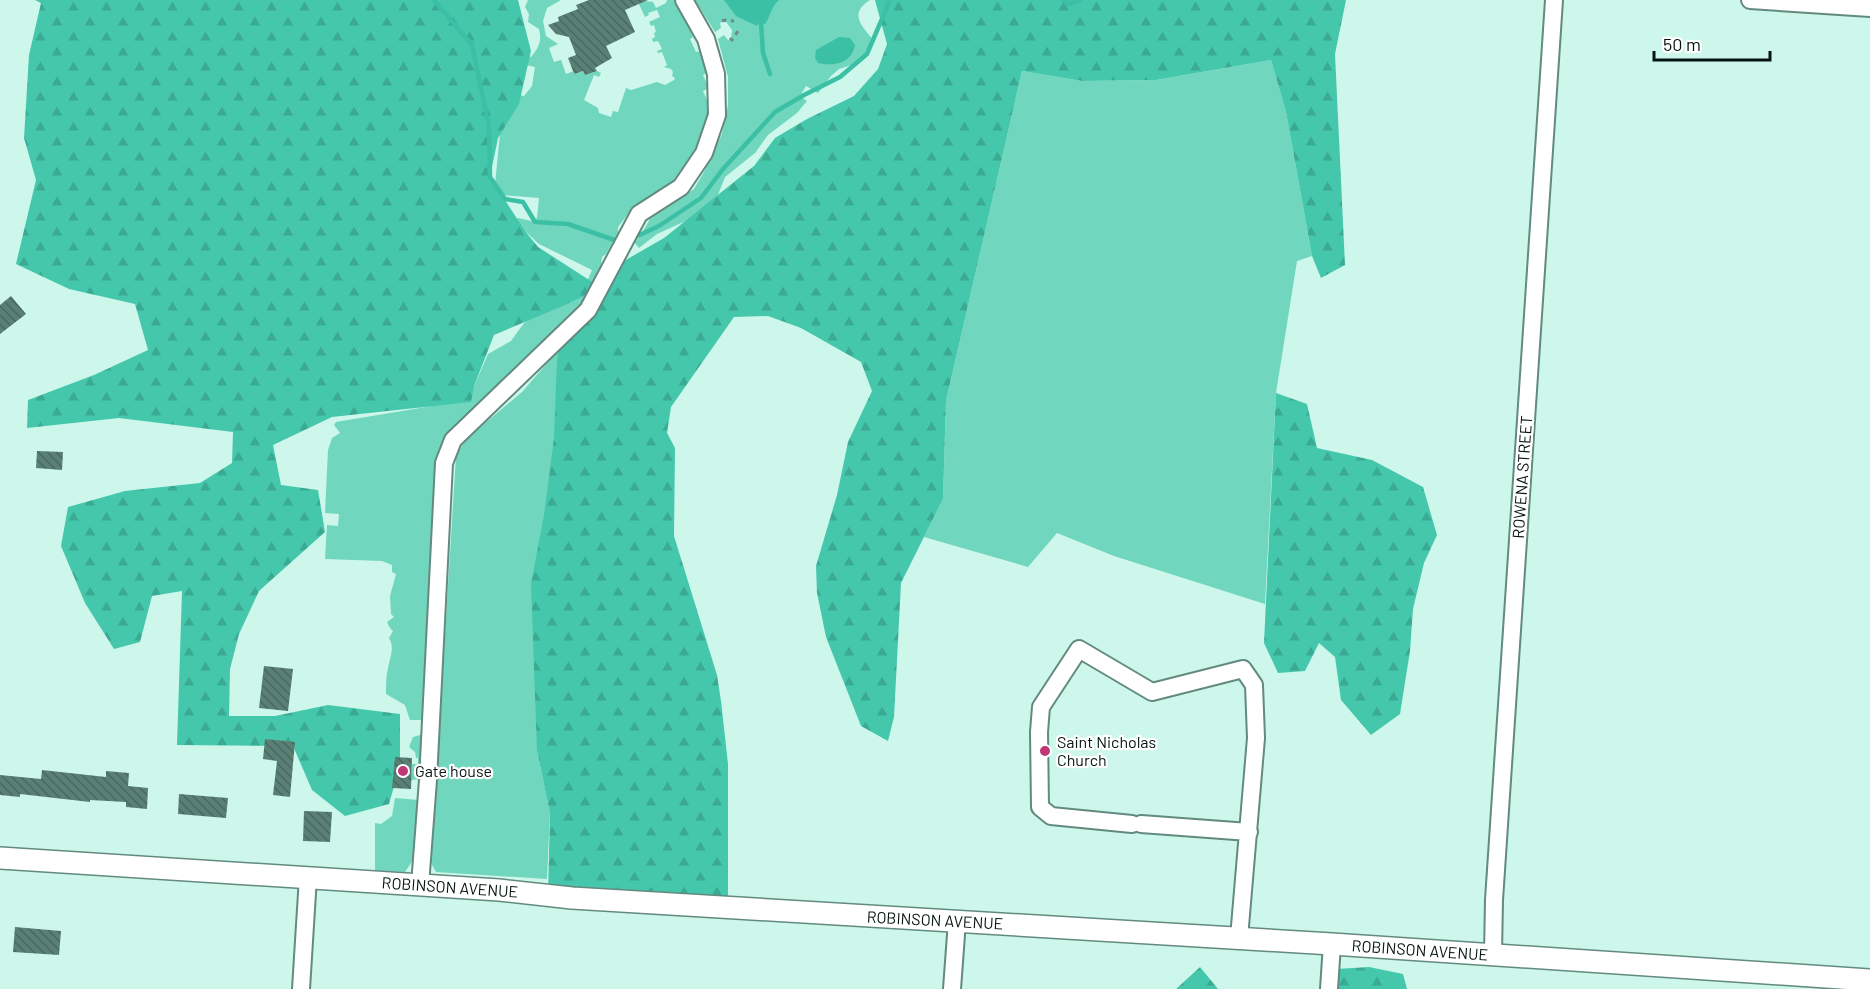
<svg xmlns="http://www.w3.org/2000/svg" width="1870" height="989" viewBox="0 0 1870 989" font-family="Barlow,sans-serif">
<style>
.grass{fill:#71d6be}
.forest{fill:url(#forest-firs)}
.water{fill:#3bc0a5}
.lines{fill:none;stroke-linecap:round;stroke-linejoin:round}
.stream{stroke:#3bc0a5;stroke-width:4.5}
.building{fill:url(#building-back-hatch)}
.minor-casing{stroke:#638a7f;stroke-width:20}
.major-casing{stroke:#638a7f;stroke-width:24}
.path{stroke:#6f8c84;stroke-width:3;stroke-dasharray:4.5 4.5;stroke-linecap:butt}
.minor{stroke:#fff;stroke-width:16}
.major{stroke:#fff;stroke-width:21}
.poi-dot{fill:#be3776;stroke:#fff;stroke-width:2}
.labels{text-anchor:middle;stroke-width:4.5;stroke-linejoin:round;paint-order:stroke}
.street-label{font-size:16px;fill:#061512;stroke:#fff}
.poi-label{font-size:16px;fill:#061512;stroke:#fff;text-anchor:start}
</style>
<defs>
<pattern id="forest-firs" width="22" height="20" patternUnits="userSpaceOnUse" patternTransform="scale(1.5)"><rect width="22" height="20" fill="#45c7ac"/><path d="M5 1l3.5 6h-7zM16 11l3.5 6h-7z" fill="#3baa93"/></pattern>
<pattern id="building-back-hatch" width="6" height="6" patternUnits="userSpaceOnUse" patternTransform="scale(1.5)"><rect width="6" height="6" fill="#5a8076"/><path d="M-1 5l2 2M0 0l6 6M5-1l2 2" fill="none" stroke="#48685f"/></pattern>
</defs>
<rect width="100%" height="100%" fill="#cdf7eb"/>
<path class="grass" d="M528 0H561L547 8 543 21 546 36 558 44 549 48 554 62 561 60 566 74 574 71 576 74 583 71 585 75 597 71 601 73 599 77 594 75 584 100 598 108 599 113 611 117 613 111 618 112 626 88 631 90 657 82 665 85 674 80 675 78 672 76 673 72 671 69 664 67 667 65 662 52 658 53 657 51 662 49 658 41 653 42 652 39 655 37 654 33 656 32 654 25 651 26 649 22 660 17 657 10 648 13 649 15 645 17 637 0 653 2 656 8 666 3 667 0H677L693 37 690 39 696 52 700 51 709 72 703 75 709 88 703 91 707 100 708 118 702 137 696 147 694 155 673 181 631 210 618 227V233L606 254 602 257 600 271 590 296 443 444 425 720H410L405 705 386 694C386 686 386 676 388 668 390 657 395 648 389 638L393 631 390 628 387 622 394 617 391 614 390 596 396 574 392 572V565L382 561 325 559 327 525 338 526 339 514 325 513 328 450 332 438 340 433 334 425 336 422 468 400 488 354 511 341 524 323 540 309 586 284 592 270 539 244 514 221 518 218 532 221 537 218 539 198 502 195 495 184 504 93 524 96 532 86 535 67 522 64 520 54 531 57C539 47 542 41 539 29L528 22 529 14 525 7Z
M695 0H870C848 14 862 26 874 41L872 47 861 62 839 69 831 76 818 93 806 86 800 96 807 101 797 113 768 135 755 153 725 177 714 205 708 211 657 234 639 248 634 242 639 238 650 219 694 189 705 170 722 134 728 105V77L718 39 724 35 728 40 731 39 732 30 727 23 723 21 720 23 721 28 715 32Z
M1271 60 1286 112 1312 256 1297 261 1276 393 1265 604 1114 556 1057 533 1028 567 924 537 943 499 946 401 1022 71 1082 81 1156 80Z
M570 337 537 751 550 813 547 879 436 872 431 863 456 456 466 439 522 392Z
M424 734 421 779 411 780 410 775 412 774V764H418V758H416L415 752 409 747 413 737Z
M395 798 419 800 413 860 405 872 375 871V823L381 824 392 816Z"/>
<path class="forest" d="M35 0H518L531 51 519 104 498 138 490 177 525 231 538 247 600 287 610 269 664 238 754 166 775 138 807 119 854 96 878 69 887 44 875 0H1346L1335 54 1345 265 1321 278 1312 256 1286 112 1271 60 1156 80 1082 81 1022 71 946 401 943 499 901 583 894 717 888 741 861 726 826 637 817 593 816 566 837 495 848 442 872 391 861 362 801 328 768 316 734 317 671 407 667 433 675 448 674 536 717 675 721 701 728 764V907L548 895 550 813 537 751 531 584 544 515 554 438 557 360 561 336 600 288 565 305 494 335 474 386 471 402 332 417 273 445 281 485 318 490 325 532 259 591 239 634 230 669 229 716H275L328 705 400 714V765L389 804 345 816 312 790 293 746 177 745 182 591 152 596 140 642 114 649 85 603 61 546 68 507 125 491 200 483 232 463 233 432 119 418 27 428 28 400 94 375 148 350 135 304 69 289 16 264 36 180 24 138 29 55 41 3Z
M1276 393 1307 404 1317 448 1372 460 1423 487 1437 535 1424 563 1413 609 1410 651 1400 714 1371 735 1341 700 1335 657 1319 643 1305 671 1278 673 1264 643Z
M1200 967 1218 989H1176Z
M1369 967 1403 974 1407 989H1336V969Z"/>
<path class="water" d="M724 0H779C771 6 771 16 765 24L759 22 757 26 736 16Z
M839 37 850 38 855 45C852 63 834 67 818 63L815 58 816 50Z"/>
<g class="lines">
<path class="stream" d="M434 0 472 45 489 127 490 177 505 199 523 202 535 222 568 224 620 242
M1063 0 1068 4 1080 0
M761 23 763 53 770 74
M633 238 659 226 701 198 723 169 775 112 804 95 840 77 867 54 890 0"/>
</g>
<path class="building" d="M589 0H648L625 10 635 32 606 46 612 58 595 68 597 71 585 75 583 71 575 74 573 71 568 58 576 55 569 37 556 34 548 25 559 21 558 17 578 9 576 5Z
M11 296 26 314 0 334V305Z
M37 451 63 452 62 470 36 468Z
M264 666 293 669 288 711 259 708Z
M265 739 295 742 290 797 273 795 277 761 263 759Z
M395 757 412 758 411 789 392 788Z
M42 770 106 777V771L129 773 128 786 148 788 147 809 126 807V802L90 800V802L20 794V797L0 795V775L41 779Z
M179 794 228 798 226 818 178 814Z
M304 811 332 812 330 842 303 841Z
M15 927 61 931 59 955 13 952Z"/>
<g class="lines">
<defs>
<path id="minor" d="M1750 0 1870 8
M1132 824 1051 816 1040 807 1039 732 1041 707 1079 649 1152 692 1243 669 1254 685 1256 738 1239 938
M1141 824 1249 832
M420 885 428 780 444 463 453 440 588 310 639 214 681 187 704 153 717 115 716 74 706 39 684 0
M1493 954 1494 900 1554 0
M301 989 308 877
M952 989 957 921
M1329 989 1332 944"/>
<path id="major" d="M0 858 499 890 572 898 1332 944 1870 980"/>
</defs>
<use href="#minor" class="minor-casing"/>
<use href="#major" class="major-casing"/>
<path class="path" d="M722 21 725 20 734 21
M730 38 732 40 738 31"/>
<use href="#minor" class="minor"/>
<use href="#major" class="major"/>
</g>
<g class="poi-dot">
<circle cx="1045" cy="751" r="6"/>
<circle cx="403" cy="771" r="6"/>
</g>
<g class="labels">
<g class="street-label">
<text transform="translate(1522 477) rotate(-86)" y="6">ROWENA STREET</text>
<text transform="translate(450 887) rotate(4)" y="6">ROBINSON AVENUE</text>
<text transform="translate(935 920) rotate(3)" y="6">ROBINSON AVENUE</text>
<text transform="translate(1420 950) rotate(4)" y="6">ROBINSON AVENUE</text>
</g>
<g class="poi-label">
<text x="1057" y="748">Saint Nicholas<tspan x="1057" dy="18">Church</tspan></text>
<text x="415" y="777">Gate house</text>
</g>
</g>
<path d="M1654 51v9h116v-9" fill="none" stroke="#061512" stroke-width="3"/>
<text x="1663" y="51" font-size="18" fill="#061512" stroke="#ffffff" stroke-width="4.5" paint-order="stroke">50 m</text>
</svg>
